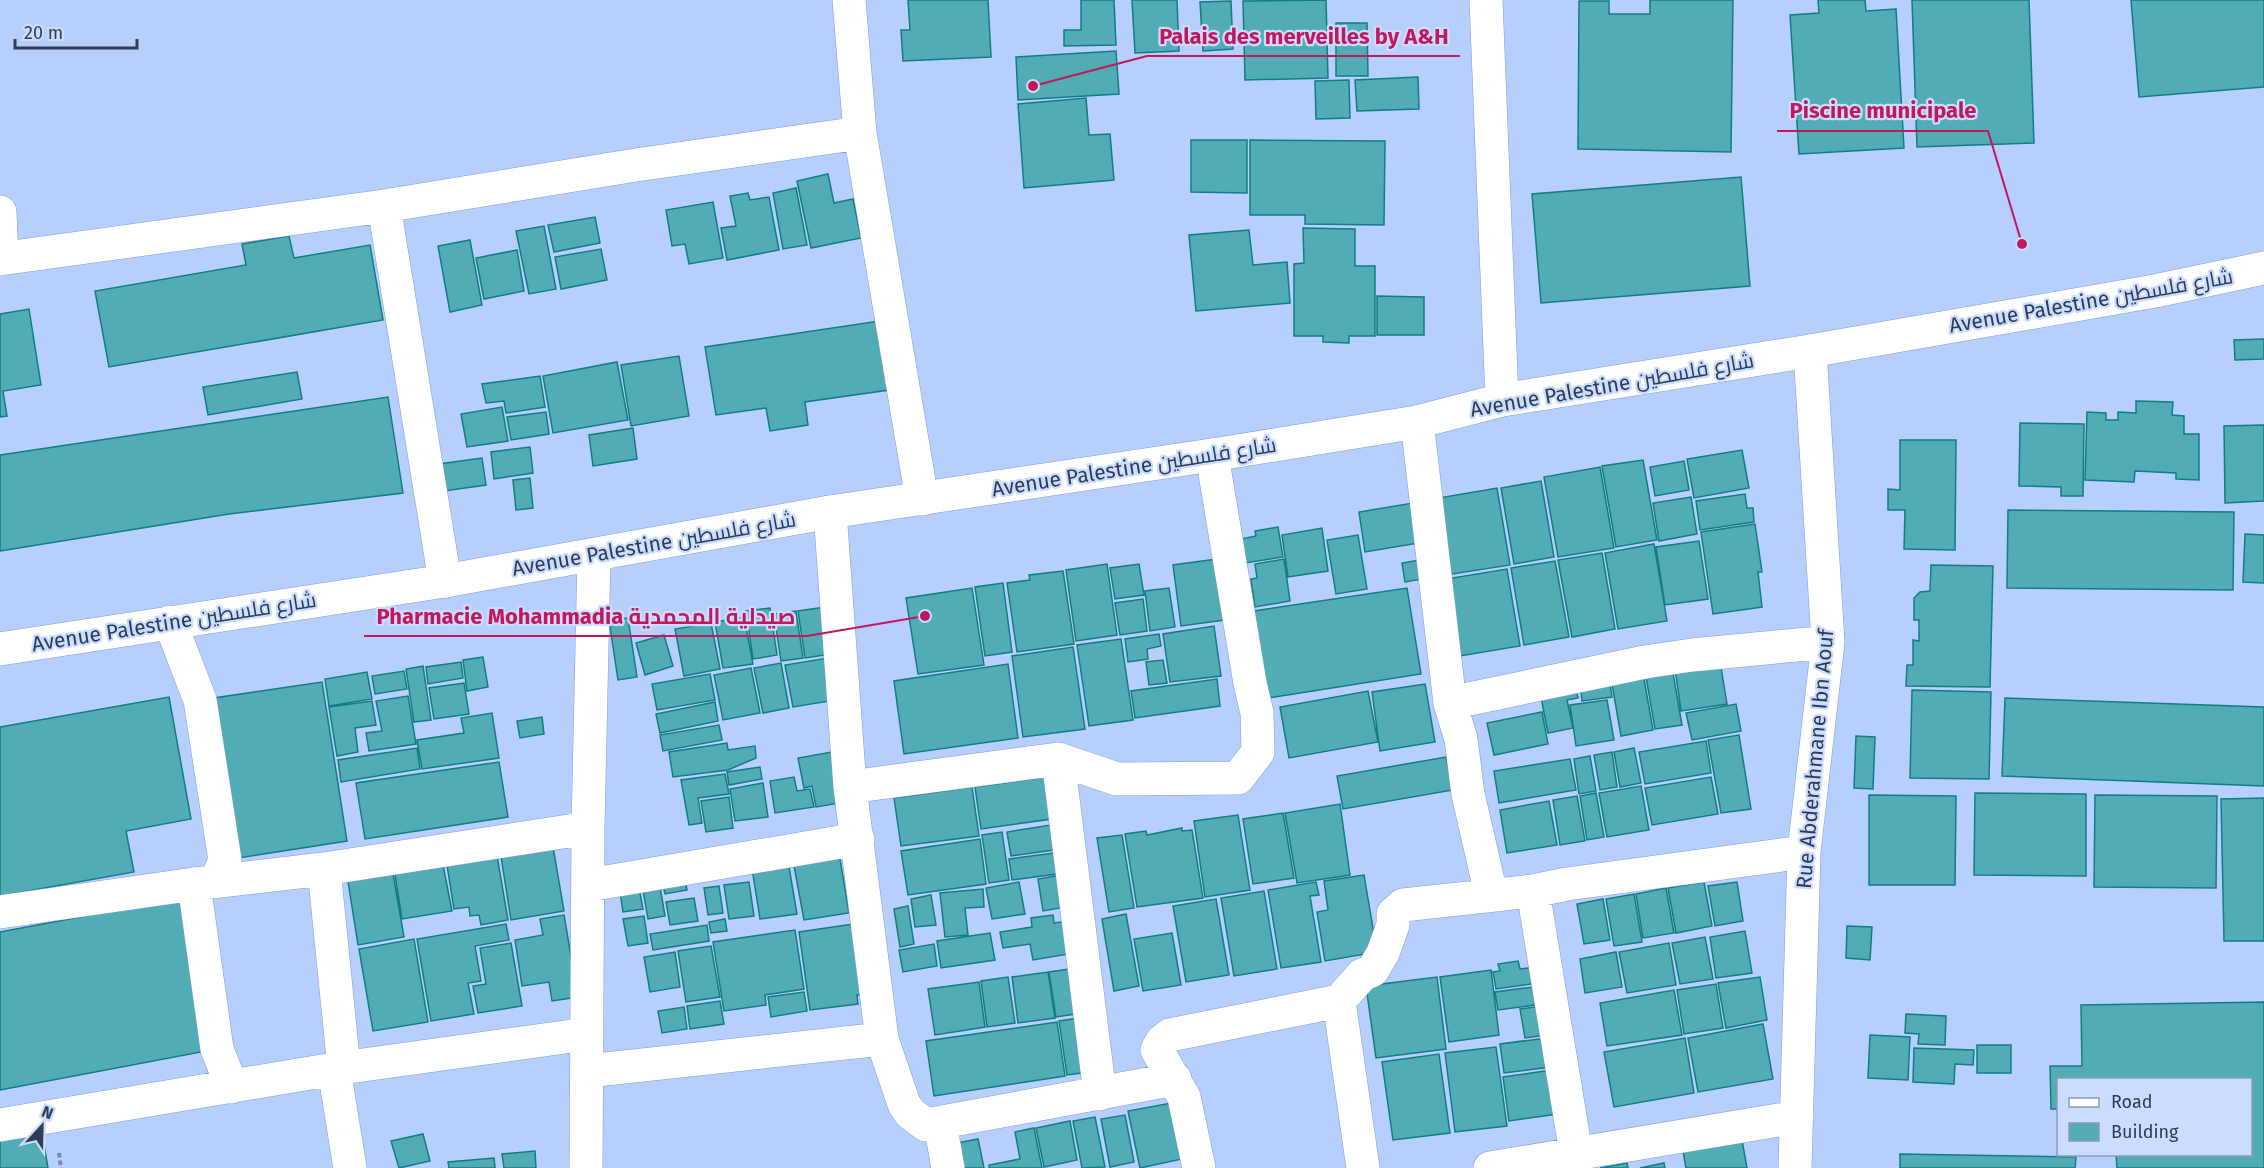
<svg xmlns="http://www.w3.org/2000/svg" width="2264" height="1168" viewBox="0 0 2264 1168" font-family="'Fira Sans',Cairo,sans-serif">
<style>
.building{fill:#51acb5;stroke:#147c85;stroke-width:1.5}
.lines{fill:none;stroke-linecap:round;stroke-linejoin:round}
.minor-casing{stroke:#829dd5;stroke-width:34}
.tertiary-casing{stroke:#829dd5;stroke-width:34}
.path{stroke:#7789ad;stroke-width:4;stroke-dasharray:4.5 3;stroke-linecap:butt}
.minor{stroke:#fff;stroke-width:33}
.tertiary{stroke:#fff;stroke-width:33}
.labels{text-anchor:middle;stroke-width:4.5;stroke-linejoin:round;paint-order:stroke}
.street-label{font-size:21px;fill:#303c53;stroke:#cadcff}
.leader{fill:none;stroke:#c2185b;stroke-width:2}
.callout-dot{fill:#c2185b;stroke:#cadcff;stroke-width:2}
.callout-label{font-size:22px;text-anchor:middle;font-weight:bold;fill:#c2185b;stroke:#cadcff;stroke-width:4.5;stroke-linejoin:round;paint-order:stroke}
</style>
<rect width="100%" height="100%" fill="#b7cffd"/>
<path class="building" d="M908 0H988L991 57 903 61 901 30H910Z
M1081 0H1114L1116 45 1064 46V30H1081Z
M1132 0H1177L1179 51 1135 53Z
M1326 0 1328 78 1245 80 1243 1Z
M1650 0H1733L1731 152 1578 149 1579 1H1609V14H1650Z
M1818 0H1865L1866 11 1896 9 1904 148 1799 154 1790 15 1819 13Z
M1912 0H2029L2034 143 1917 147Z
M2131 0H2264V87L2139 97Z
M1231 1 1233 49 1203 51 1200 2Z
M1336 23H1367L1368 76H1336Z
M1116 51 1119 94 1018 100 1016 57Z
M1418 77 1419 109 1357 111 1355 80Z
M1349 80 1350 118 1316 119 1315 81Z
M1086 98 1089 135 1110 134 1114 180 1024 188 1018 104Z
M1191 140H1247V193L1191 192Z
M1250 140 1385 141 1384 225 1305 224V215H1250Z
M828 174 834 203 853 199 861 238 811 248 797 181Z
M1741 177 1750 286 1541 303 1532 194Z
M796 188 807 245 783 249 773 193Z
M748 193 750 200 769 197 779 250 727 260 721 228 736 226 730 196Z
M713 202 723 258 689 264 685 244 672 246 666 210Z
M595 217 600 243 554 252 548 225Z
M544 226 556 289 529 294 516 231Z
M1303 228 1355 229V266H1375V336H1349V343L1323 342V336H1294V264L1304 263Z
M1249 230 1253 265 1287 262 1290 303 1196 311 1189 235Z
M289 236 294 258 370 245 383 320 109 367 95 291 246 265 242 244Z
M470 240 482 305 450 312 438 246Z
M601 249 607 280 561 289 555 257Z
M517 250 524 291 484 299 476 258Z
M1377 296 1424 297V335H1377Z
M29 309 41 385 3 391 7 416 0 417V314Z
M879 321 889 390 805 402 808 425 770 431 766 408 716 415 705 347Z
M2264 339V359L2235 360 2234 340Z
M679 356 689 416 631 426 621 365Z
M617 362 628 420 553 433 543 376Z
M297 372 302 399 208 415 203 387Z
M540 376 545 407 506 413 504 401 486 403 482 384Z
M388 397 403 493 229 514 0 551V455Z
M2136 401 2173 402 2172 415 2184 416V434H2199V480L2176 479V473L2135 471 2134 482 2085 480 2087 412 2106 413V420H2118V412L2136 413Z
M502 407 508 441 467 447 461 414Z
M546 412 549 434 511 440 507 417Z
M2020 423 2084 424 2083 496H2061V487L2019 486Z
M2264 425V501L2225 503 2224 426Z
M633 428 637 459 593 466 589 435Z
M1900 440H1956L1955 550 1904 549 1905 510H1888V489L1900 490Z
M530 447 533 473 494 479 491 452Z
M1742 450 1749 488 1694 498 1687 459Z
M482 458 486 485 444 491 439 464Z
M1643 460 1657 540 1616 547 1602 466Z
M1684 461 1689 490 1655 496 1650 467Z
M1600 467 1614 548 1558 557 1544 477Z
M530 478 533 508 516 510 513 480Z
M1541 481 1554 557 1514 564 1501 488Z
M1497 488 1510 565 1440 576 1427 500Z
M1745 494 1747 508H1753L1754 522 1700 530 1696 501Z
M1691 497 1697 534 1659 541 1653 503Z
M1413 503 1419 543 1365 552 1359 512Z
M2008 510 2234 512 2233 590 2007 588Z
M1755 524 1762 572H1758L1762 607 1713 614 1701 532Z
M1278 527 1283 557 1245 563 1241 539 1256 536 1255 531Z
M1322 528 1328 571 1288 577 1282 535Z
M2245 534 2264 535V583L2243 582Z
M1358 535 1367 589 1336 594 1327 540Z
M1699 541 1708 599 1665 605 1656 547Z
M1654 544 1667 621 1618 629 1605 553Z
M1602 553 1615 629 1572 637 1558 560Z
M1224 558 1232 619 1181 626 1173 565Z
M1284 559 1290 601 1255 607 1251 579 1257 578 1255 564Z
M1425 559 1428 578 1405 582 1402 563Z
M1555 561 1569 637 1524 645 1511 568Z
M1107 564 1117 635 1076 641 1066 570Z
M1139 564 1144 595 1115 599 1110 568Z
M1931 565 1993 566 1990 687 1906 686 1907 665H1913V640L1919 641V620H1914V598L1920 592 1930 591Z
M1507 569 1520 646 1454 657 1440 580Z
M1063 571 1074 644 1017 652 1007 583 1030 580 1029 575Z
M1003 583 1012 652 985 656 975 587Z
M972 588 984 665 918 674 906 598Z
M1169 588 1175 627 1150 631 1145 591Z
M1407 588 1421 674 1268 698 1254 611Z
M1143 599 1147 631 1120 635 1115 603Z
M825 607 831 654 805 658 798 611Z
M770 608 777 655 753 659 746 611Z
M796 611 803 658 781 661 774 614Z
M744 617 753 664 723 668 715 622Z
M628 618 637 677 618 680 609 620Z
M711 623 720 669 684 676 675 629Z
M1214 626 1221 676 1170 682 1163 634Z
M1159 634 1161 646 1147 649 1148 659 1128 662 1125 639Z
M664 635 673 666 645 675 636 643Z
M1121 639 1133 720 1089 726 1077 645Z
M1073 647 1085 729 1023 737 1012 656Z
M483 657 488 687 467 691 463 660Z
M834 657 842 699 793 707 785 665Z
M1163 660 1167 683 1149 685 1146 662Z
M1720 661 1727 704 1681 711 1675 668Z
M461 662 463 678 428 684 426 667Z
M781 663 789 708 763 713 754 668Z
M1008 664 1018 738 904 754 894 681Z
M423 666 431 720 414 722 406 669Z
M1672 667 1682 725 1655 729 1645 671Z
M751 668 760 713 723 720 714 675Z
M404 671 407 689 375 694 372 676Z
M367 672 372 699 329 706 325 679Z
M1643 673 1653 730 1621 736 1611 678Z
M710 674 715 700 657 710 652 684Z
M1217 679 1220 706 1135 718 1131 691Z
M1609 679 1612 697 1582 701 1580 682Z
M322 682 347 841 225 860 200 700Z
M464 683 469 714 434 719 429 688Z
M1425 684 1435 742 1380 751 1372 692Z
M1575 685 1578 698 1567 700 1573 728 1548 733 1540 692Z
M1912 690 1991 692 1989 779 1910 778Z
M1368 691 1378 742 1289 758 1280 707Z
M408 696 416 744 369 751 366 733 382 731 376 701Z
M169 697 191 819 126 831 134 872 0 896V727Z
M2005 698 2264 707V786L2002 776Z
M1607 700 1614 740 1576 746 1570 705Z
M372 701 376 725 355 728 358 752 337 756 329 707Z
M715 702 718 721 660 733 656 714Z
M1736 704 1741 731 1692 740 1686 713Z
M1542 712 1548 744 1494 755 1487 723Z
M492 713 499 758 422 769 417 740 464 733 461 718Z
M542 717 544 734 520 738 517 721Z
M719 725 722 740 663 751 660 735Z
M1739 735 1751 809 1721 813 1708 740Z
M1856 736 1875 737 1873 789 1854 788Z
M1706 741 1711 773 1645 784 1639 752Z
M727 743 728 750 755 746 756 758 728 770 673 777 669 752Z
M417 748 420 769 341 782 338 760Z
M1634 748 1641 783 1620 787 1614 752Z
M837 751 846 802 816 807 812 786 804 788 798 758Z
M1612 752 1617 787 1600 790 1594 755Z
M1590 756 1596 791 1579 794 1574 759Z
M1446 757 1453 790 1343 809 1337 776Z
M1570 759 1576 790 1499 803 1494 771Z
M499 762 508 817 365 839 356 783Z
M760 767 762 779 729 785 727 772Z
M725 774 729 794 698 798 702 823 689 825 681 780Z
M794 777 797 791 810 789 814 807 775 813 770 781Z
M1046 777 1052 819 981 829 975 787Z
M1711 777 1718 814 1652 825 1645 788Z
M763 783 768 817 735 821 730 789Z
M1641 786 1649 830 1607 837 1599 793Z
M972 787 979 836 901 846 894 798Z
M1596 793 1604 837 1587 840 1580 796Z
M1975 793 2086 794V876L1974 875Z
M1869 795 1956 796 1955 885H1869Z
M2095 795 2217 796 2216 888 2094 887Z
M1577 796 1585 841 1560 845 1553 800Z
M729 797 733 828 706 832 701 801Z
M2264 798V941H2224L2221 799Z
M1549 801 1557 845 1507 853 1500 810Z
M1340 804 1350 875 1297 883 1285 813Z
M1283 813 1294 878 1253 884 1243 819Z
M1238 815 1250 890 1205 897 1194 821Z
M1057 824 1061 849 1011 856 1007 832Z
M1182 828V831L1192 830 1203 898 1137 907 1125 834 1146 831 1147 835Z
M1002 832 1009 880 989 883 982 835Z
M1122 835 1134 908 1109 912 1097 838Z
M980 839 986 884 908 895 901 851Z
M552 841 564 911 511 920 500 850Z
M838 847 849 913 804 920 792 855Z
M496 850 508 920 481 925 479 915 470 916 469 907 454 909 446 859Z
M1061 852 1064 873 1012 880 1009 859Z
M787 855 797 914 760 919 751 862Z
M442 860 452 911 402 919 394 868Z
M392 868 404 937 358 945 347 875Z
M684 875 687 890 665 894 662 879Z
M1061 875 1066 907 1043 911 1038 879Z
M1364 875 1377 952 1325 961 1317 912 1328 910 1324 881Z
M659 881 665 916 648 919 642 884Z
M638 882 643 909 623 912 619 885Z
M749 882 754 916 729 919 724 885Z
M1019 882 1025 914 992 919 986 888Z
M1316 882 1319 895 1310 896 1321 962 1281 968 1268 890Z
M1704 882 1712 926 1676 933 1668 888Z
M1737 882 1743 921 1715 926 1708 886Z
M719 886 723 913 708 915 704 888Z
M1666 888 1674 933 1643 938 1636 894Z
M983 889 984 907 965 908 968 935 945 937 940 893Z
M1264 891 1277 969 1234 976 1221 898Z
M1634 894 1642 942 1614 946 1606 899Z
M931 895 936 925 915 927 911 899Z
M187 897 217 1049 0 1090V932Z
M694 898 698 921 670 925 666 902Z
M1216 899 1229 975 1186 982 1173 906Z
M1603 899 1610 940 1584 944 1577 904Z
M908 906 914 944 900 947 894 909Z
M1126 914 1139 986 1114 991 1102 919Z
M564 915 578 997 552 1001 549 982 522 986 515 940 543 935 540 919Z
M1053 915 1054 923 1076 920 1081 952 1033 960 1030 944 1003 948 1000 932 1032 927 1031 918Z
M644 916 648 943 628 946 623 919Z
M725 919 727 931 711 933 709 922Z
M506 924 509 940 475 946 481 981 468 983 474 1014 431 1021 417 939Z
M853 924 864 994 857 995 858 1004 810 1010 799 932Z
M707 925 709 941 653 950 650 934Z
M1847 926 1872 927 1870 960 1846 958Z
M795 930 804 989 765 995 766 1005 724 1011 713 942Z
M1745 931 1752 973 1716 978 1710 937Z
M990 933 995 960 941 968 937 941Z
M1172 933 1181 985 1143 991 1134 939Z
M1705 937 1713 979 1680 984 1672 943Z
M414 939 428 1022 373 1031 359 949Z
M511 943 522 1006 478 1013 473 986 486 984 480 948Z
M1669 943 1676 985 1627 993 1619 952Z
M934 944 937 966 903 972 899 950Z
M711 946 720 997 686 1002 678 951Z
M675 952 680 987 650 992 644 957Z
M1616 952 1622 987 1585 993 1580 959Z
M1518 961 1520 969 1537 967 1539 983 1496 989 1493 972 1500 971 1498 964Z
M1083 967 1089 1012 1056 1017 1049 972Z
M1491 970 1499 1035 1449 1042 1440 977Z
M1048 972 1055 1018 1018 1023 1012 977Z
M1008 977 1015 1023 987 1027 981 981Z
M1437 977 1446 1049 1376 1058 1366 986Z
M1760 977 1767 1020 1726 1028 1718 983Z
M979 982 985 1027 935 1035 928 989Z
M1716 984 1723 1028 1684 1034 1677 990Z
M1540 986 1542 1004 1498 1010 1495 992Z
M1674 990 1682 1035 1607 1046 1600 1003Z
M804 992 807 1011 771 1017 768 997Z
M720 1001 724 1024 690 1029 687 1006Z
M2264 1002V1168H2117L2116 1154H2250V1080H2058V1109H2051L2050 1066H2082L2081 1005Z
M1549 1005 1553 1034 1525 1038 1520 1009Z
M684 1007 687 1029 662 1033 658 1011Z
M1906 1014 1946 1016 1945 1045 1918 1044 1919 1034 1905 1033Z
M1085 1017 1089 1072 1067 1075 1059 1021Z
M1057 1022 1065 1076 934 1096 926 1041Z
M1763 1024 1773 1079 1698 1092 1688 1038Z
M1870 1035 1910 1037 1908 1080 1868 1078Z
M1554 1037 1558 1066 1504 1073 1500 1044Z
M1685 1038 1694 1093 1614 1107 1604 1052Z
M1977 1045H2011V1073H1977Z
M1496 1047 1507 1126 1455 1132 1445 1053Z
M1914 1048 1974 1050 1973 1065 1955 1064 1954 1084 1913 1082Z
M1439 1054 1450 1133 1393 1140 1382 1062Z
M1558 1069 1565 1113 1509 1121 1503 1077Z
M1171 1103 1182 1159 1140 1168 1128 1111Z
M1125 1115 1134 1162 1110 1167 1101 1119Z
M1095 1117 1105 1167 1082 1168 1073 1121Z
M1070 1121 1077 1160 1044 1167 1036 1128Z
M41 1127 48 1168H0V1133Z
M1034 1128 1042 1168H989V1165L1020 1159 1015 1132Z
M423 1134 430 1161 399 1168 391 1141Z
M978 1139 984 1168H951L947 1145Z
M1742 1140 1747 1168H1686L1683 1151Z
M535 1151 536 1168H504L502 1154Z
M1900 1154 2076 1157 2075 1168H1900Z
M494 1158 495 1168H449L448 1162Z
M1627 1163 1628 1168H1600Z
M1664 1163 1665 1168H1640Z"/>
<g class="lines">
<defs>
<path id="minor" d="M849 0 860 133 922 499
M1486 0 1502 400
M384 206 445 581
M0 212 2 259
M0 259 384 206 636 165 860 133
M1417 422 1450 703 1461 739 1468 794 1491 894
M830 512 850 787 882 1039 904 1104 910 1113 926 1125 1175 1079
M170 622 200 700 225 860 216 881
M1450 703 1645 662 1692 655 1828 642
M1058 759 1100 1094
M850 787 1058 759 1117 779 1238 778 1258 752 1257 713 1250 683 1212 455
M324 869 344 1068
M194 884 217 1049 232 1087
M589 885 858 839
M1533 891 1576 1153
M0 912 194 884 324 869 588 828
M1339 1001 1363 1168
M334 1069 350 1168
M587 1071 882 1039
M940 1123 948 1168
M0 1125 334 1069 587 1034
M586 1168 588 828 594 555
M1199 1168 1184 1097 1157 1050 1162 1041 1170 1035 1339 1001 1362 975 1373 970 1383 953 1393 925V914L1403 905 1533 891 1567 884 1804 852
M1490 1168 1797 1117
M1795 1168 1804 852 1828 642 1810 351"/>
<path id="tertiary" d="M0 649 445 581 830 512 1212 455 1417 422 1502 400 1810 351 2155 291 2264 268"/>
</defs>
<use href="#minor" class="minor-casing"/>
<use href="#tertiary" class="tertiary-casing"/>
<path class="path" d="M59 1153 61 1168"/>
<use href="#minor" class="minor"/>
<use href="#tertiary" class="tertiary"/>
</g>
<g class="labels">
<g class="street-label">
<text transform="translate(2091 301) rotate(-10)" y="7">Avenue Palestine شارع فلسطين</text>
<text transform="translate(1612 385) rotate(-10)" y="7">Avenue Palestine شارع فلسطين</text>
<text transform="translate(1134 467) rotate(-9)" y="7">Avenue Palestine شارع فلسطين</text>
<text transform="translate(654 544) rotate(-10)" y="7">Avenue Palestine شارع فلسطين</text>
<text transform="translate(174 622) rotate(-9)" y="7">Avenue Palestine شارع فلسطين</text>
<text transform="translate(1815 759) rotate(-85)" y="7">Rue Abderahmane Ibn Aouf</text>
</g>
</g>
<path class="leader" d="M1033 86L1147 56H1460M2022 244L1988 131H1777M925 616L807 636H364"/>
<g class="callout-dot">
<circle cx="1033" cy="86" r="6"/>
<circle cx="2022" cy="244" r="6"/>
<circle cx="925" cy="616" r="6"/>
</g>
<g class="callout-label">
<text x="1304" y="44">Palais des merveilles by A&amp;H</text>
<text x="1883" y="118">Piscine municipale</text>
<text x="586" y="624">Pharmacie Mohammadia صيدلية المحمدية</text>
</g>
<rect x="2057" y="1078" width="195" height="78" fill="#cadcff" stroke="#8c9cba" stroke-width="1.5"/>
<rect x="2069" y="1098" width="30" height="9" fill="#ffffff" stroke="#8c9cba" stroke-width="1.5"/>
<text x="2111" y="1108" font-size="18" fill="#303c53">Road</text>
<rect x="2069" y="1123" width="30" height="18" fill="#51acb5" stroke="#8c9cba" stroke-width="1.5"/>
<text x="2111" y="1138" font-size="18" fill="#303c53">Building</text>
<g transform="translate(42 1126) rotate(22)" stroke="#cadcff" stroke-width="4.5" paint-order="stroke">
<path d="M0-4.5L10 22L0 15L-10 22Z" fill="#303c53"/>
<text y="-9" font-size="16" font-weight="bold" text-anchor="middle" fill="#303c53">N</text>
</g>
<path d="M15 39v9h122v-9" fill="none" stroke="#303c53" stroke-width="3"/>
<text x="24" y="39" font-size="18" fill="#303c53" stroke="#cadcff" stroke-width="4.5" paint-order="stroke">20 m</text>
</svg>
